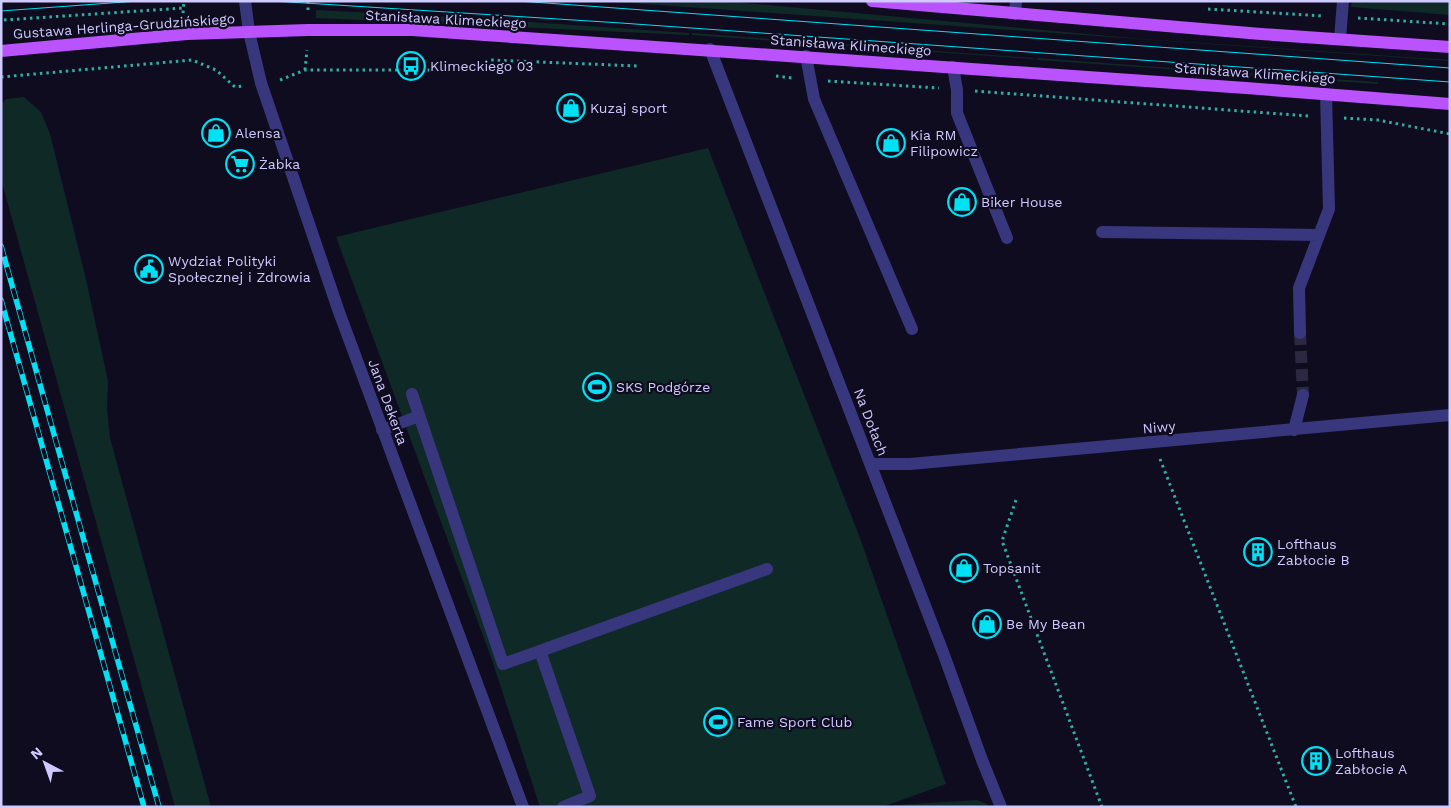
<svg xmlns="http://www.w3.org/2000/svg" width="1451" height="808" viewBox="0 0 1451 808" font-family="'Work Sans',sans-serif">
<style>
.green{fill:#0f2927}
.lines{fill:none;stroke-linecap:round;stroke-linejoin:round}
.minor-tunnel{stroke:#2c2841;stroke-width:12;stroke-dasharray:12 6;stroke-linecap:butt}
.path{stroke:#2eb0a5;stroke-width:3;stroke-dasharray:2.5 4;stroke-linecap:butt}
.minor{stroke:#38377e;stroke-width:12}
.major{stroke:#ba52fe;stroke-width:12}
.tram{stroke:#01e1f4;stroke-width:1}
.rail-casing{stroke:#01e1f4;stroke-width:5.5}
.rail{stroke:#0f0c1f;stroke-width:4;stroke-dasharray:11;stroke-linecap:butt}
.labels{text-anchor:middle;stroke-width:4.5;stroke-linejoin:round;paint-order:stroke}
.street-label{font-size:14px;fill:#cfcaff;stroke:#0f0c1f}
.poi-label{font-size:14px;fill:#cfcaff;stroke:#0f0c1f;text-anchor:start}
</style>
<rect width="100%" height="100%" fill="#0f0c1f"/>
<path class="green" d="M603 1H724L1142 39 1450 60V61Z
M1352 1H1450V15L1351 7Z
M316 10 471 18 689 33V35L316 18Z
M692 33 1033 58V59L692 35Z
M1037 58 1212 71 1211 72 1038 60Z
M1216 71 1378 82V84L1216 73Z
M24 97 41 112 50 134 85 275 108 381 107 408 110 438 211 807H175L1 179V104L6 99Z
M708 148 860 538 946 784 882 807H540L492 660 336 237Z
M977 800 987 804 989 807H892L896 805Z"/>
<g class="lines">
<path class="minor-tunnel" d="M1300 333 1303 395"/>
<path class="path" d="M308 1V13
M1208 9 1324 16
M183 13 184 1
M1358 18 1450 24
M4 20 184 8
M305 70 307 50
M776 76 792 78
M1 77 192 60 216 70 235 87 244 86
M280 80 305 70H456L491 60 638 66
M828 81 939 88
M975 91 1308 116
M1344 118 1378 120 1450 134
M1160 459 1296 807
M1016 500 1002 541 1102 807"/>
<path class="minor" d="M245 1 249 32 261 83 339 312 523 807
M1015 14 1016 1
M1340 39 1343 1
M710 49 944 655 982 760 1001 807
M806 56 814 99 912 329
M953 67 957 90V113L1007 238
M1102 232 1319 235
M1300 333 1299 288 1329 209 1326 94
M412 394 503 664 540 651
M382 430 419 416
M1294 430 1303 395
M871 464H910L1450 415
M563 807 590 796 540 651 767 569"/>
<path class="major" d="M872 1 1261 34 1450 47
M1 51 187 34 308 30H412L1246 88 1450 104"/>
<path class="tram" d="M273 1 621 23 1450 82
M518 1 1450 68
M1 11 138 1"/>
<defs>
<path id="rail" d="M1 246 159 807
M1 300 144 807"/>
</defs>
<use href="#rail" class="rail-casing"/>
<use href="#rail" class="rail"/>
</g>
<defs>
<symbol id="bus-ring" viewBox="-11 -11 22 22"><circle r="9.5" fill="#0f0c1f" stroke="#01e1f4" stroke-width="1.5"/><path d="M-5-6H5V4H4V6H2V4H-2V6H-4V4H-5ZM-3.5-4V0h7V-4ZM-3.5 1.2v1.5H-2V1.2ZM2 1.2v1.5H3.5V1.2Z" fill="#01e1f4"/></symbol>
<symbol id="shop-ring" viewBox="-11 -11 22 22"><circle r="9.5" fill="#0f0c1f" stroke="#01e1f4" stroke-width="1.5"/><path d="M-5-2.5h2.3a2.7 3.5 0 0 1 5.4 0H5L5.5 6h-11ZM-1.5-2.5h3a1.5 2.3 0 0 0-3 0Z" fill="#01e1f4"/></symbol>
<symbol id="supermarket-ring" viewBox="-11 -11 22 22"><circle r="9.5" fill="#0f0c1f" stroke="#01e1f4" stroke-width="1.5"/><path d="M-6-5.5h2.5l.6 2H6L4.5 2H-2.5L-4.4-4H-6ZM-1.5 3.2a1.3 1.3 0 1 0 .1 0ZM3 3.2a1.3 1.3 0 1 0 .1 0Z" fill="#01e1f4"/></symbol>
<symbol id="civic-ring" viewBox="-11 -11 22 22"><circle r="9.5" fill="#0f0c1f" stroke="#01e1f4" stroke-width="1.5"/><path d="M-.6-6.5H3V-4.5H.6V-3L4-1V1h2V6H-6V1h2V-1L-.6-3ZM-1.2 2.5V6h2.4V2.5Z" fill="#01e1f4"/></symbol>
<symbol id="stadium-ring" viewBox="-11 -11 22 22"><circle r="9.5" fill="#0f0c1f" stroke="#01e1f4" stroke-width="1.5"/><path d="M0-5a6.5 5 0 1 0 0 10a6.5 5 0 1 0 0-10ZM-3.5-1.8h7v3.6h-7Z" fill="#01e1f4"/></symbol>
<symbol id="building-ring" viewBox="-11 -11 22 22"><circle r="9.5" fill="#0f0c1f" stroke="#01e1f4" stroke-width="1.5"/><path d="M-4-6H4V6H1V3H-1V6H-4ZM-2.5-4.3h1.7v1.8h-1.7ZM.8-4.3h1.7v1.8H.8ZM-2.5-1h1.7V.8h-1.7ZM.8-1h1.7V.8H.8Z" fill="#01e1f4"/></symbol>
</defs>
<g fill-rule="evenodd">
<use href="#bus-ring" x="395" y="50" width="32" height="32"/>
<use href="#shop-ring" x="555" y="92" width="32" height="32"/>
<use href="#shop-ring" x="200" y="117" width="32" height="32"/>
<use href="#shop-ring" x="875" y="127" width="32" height="32"/>
<use href="#supermarket-ring" x="224" y="148" width="32" height="32"/>
<use href="#shop-ring" x="946" y="186" width="32" height="32"/>
<use href="#civic-ring" x="133" y="253" width="32" height="32"/>
<use href="#stadium-ring" x="581" y="371" width="32" height="32"/>
<use href="#building-ring" x="1242" y="536" width="32" height="32"/>
<use href="#shop-ring" x="948" y="552" width="32" height="32"/>
<use href="#shop-ring" x="971" y="608" width="32" height="32"/>
<use href="#stadium-ring" x="702" y="706" width="32" height="32"/>
<use href="#building-ring" x="1300" y="745" width="32" height="32"/>
</g>
<g class="labels">
<g class="street-label">
<text transform="translate(446 19) rotate(3)" y="5">Stanisława Klimeckiego</text>
<text transform="translate(124 26) rotate(-4)" y="5">Gustawa Herlinga-Grudzińskiego</text>
<text transform="translate(851 45) rotate(4)" y="5">Stanisława Klimeckiego</text>
<text transform="translate(1255 73) rotate(4)" y="5">Stanisława Klimeckiego</text>
<text transform="translate(388 402) rotate(70)" y="5">Jana Dekerta</text>
<text transform="translate(871 422) rotate(69)" y="5">Na Dołach</text>
<text transform="translate(1159 427) rotate(-5)" y="5">Niwy</text>
</g>
<g class="poi-label">
<text x="430" y="71">Klimeckiego 03</text>
<text x="590" y="113">Kuzaj sport</text>
<text x="235" y="138">Alensa</text>
<text x="910" y="140">Kia RM<tspan x="910" dy="16">Filipowicz</tspan></text>
<text x="259" y="169">Żabka</text>
<text x="981" y="207">Biker House</text>
<text x="168" y="266">Wydział Polityki<tspan x="168" dy="16">Społecznej i Zdrowia</tspan></text>
<text x="616" y="392">SKS Podgórze</text>
<text x="1277" y="549">Lofthaus<tspan x="1277" dy="16">Zabłocie B</tspan></text>
<text x="983" y="573">Topsanit</text>
<text x="1006" y="629">Be My Bean</text>
<text x="737" y="727">Fame Sport Club</text>
<text x="1335" y="758">Lofthaus<tspan x="1335" dy="16">Zabłocie A</tspan></text>
</g>
</g>
<rect width="1451" height="808" fill="none" stroke="#cfcaff" stroke-width="5"/>
<g transform="translate(45 763) rotate(319)" stroke="#0f0c1f" stroke-width="4" paint-order="stroke">
<path d="M0-4L9 19L0 12L-9 19Z" fill="#cfcaff"/>
<text y="-8" font-size="14" font-weight="bold" text-anchor="middle" fill="#cfcaff">N</text>
</g>
</svg>
